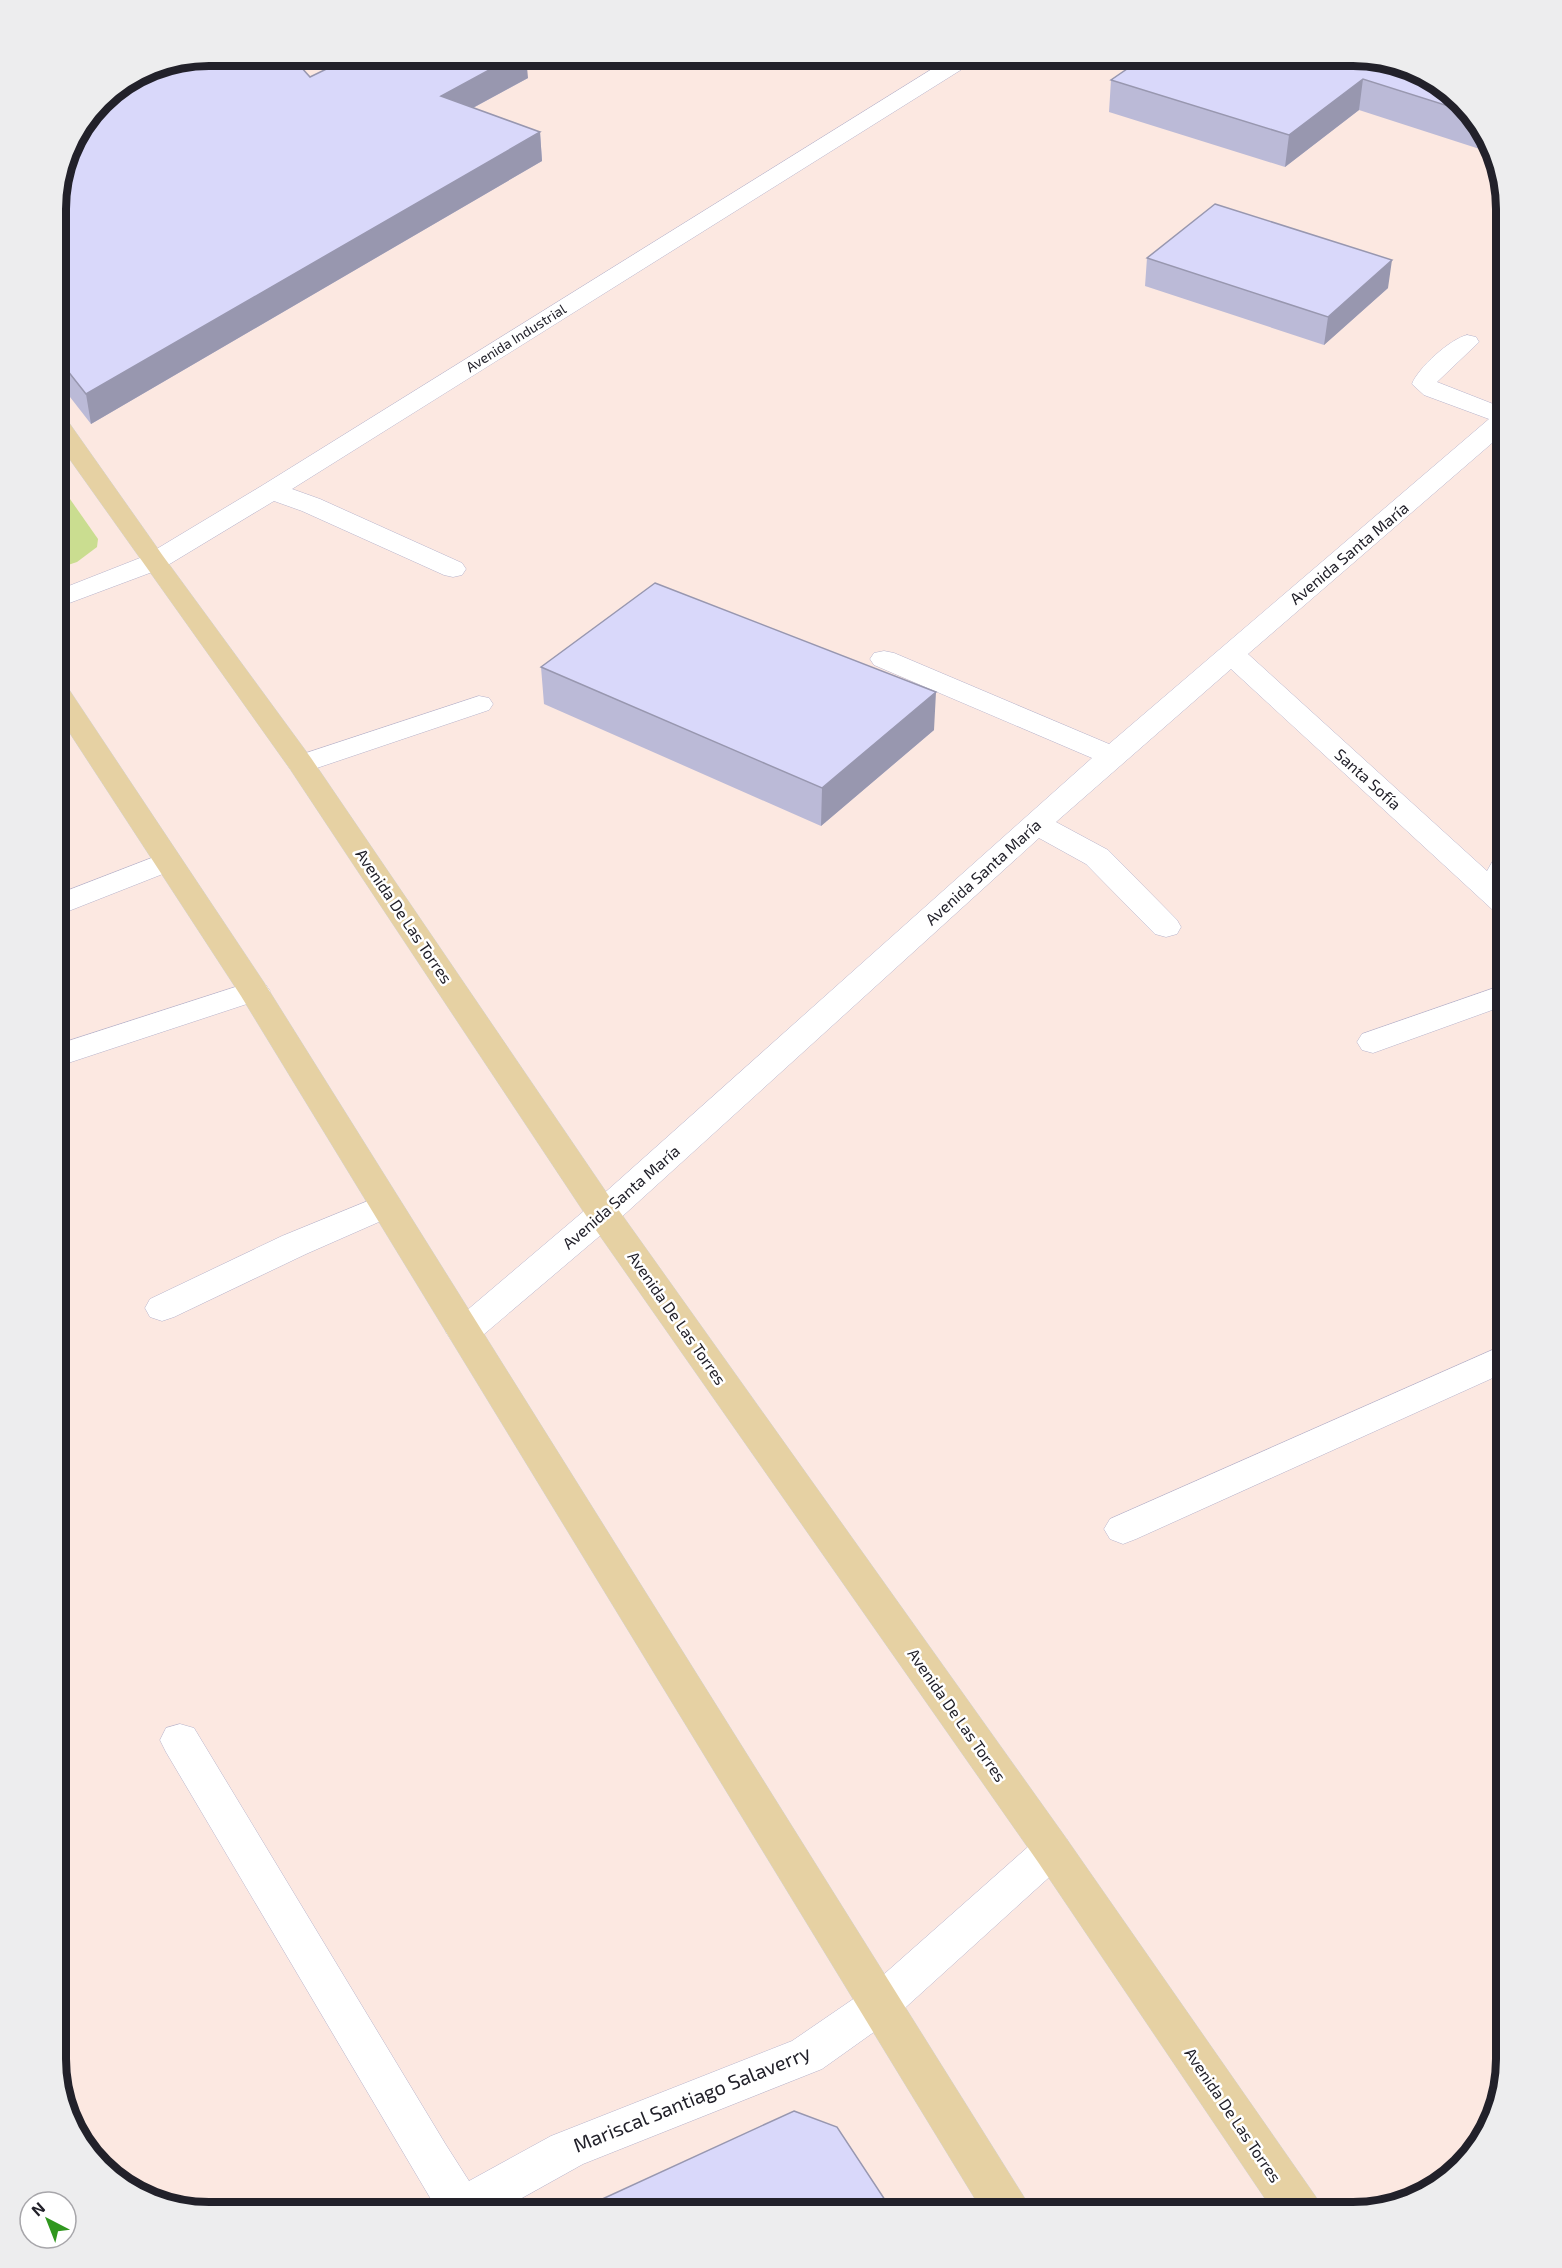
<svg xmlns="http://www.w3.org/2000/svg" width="1562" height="2268" viewBox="0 0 1562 2268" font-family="'Exo 2',sans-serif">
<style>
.industrial{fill:#fce8e1}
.green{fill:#cadd90}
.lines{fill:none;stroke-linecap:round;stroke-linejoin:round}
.minor-casing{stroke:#b7b3cb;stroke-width:1}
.major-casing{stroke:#d3d3d4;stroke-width:1}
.minor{fill:#fff;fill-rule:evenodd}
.major{fill:#e6d1a3;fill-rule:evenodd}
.wall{fill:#bbbad7}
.shaded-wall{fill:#9897af}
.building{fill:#d9d8fa;stroke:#9897af;stroke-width:1.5}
.labels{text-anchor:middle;stroke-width:5;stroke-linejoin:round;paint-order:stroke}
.far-street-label{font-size:14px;fill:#22212a;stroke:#fff}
.street-label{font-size:16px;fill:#22212a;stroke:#fff}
.near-street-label{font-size:20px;fill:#22212a;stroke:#fff}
.rim{fill:none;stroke:#22212a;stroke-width:8}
</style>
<rect width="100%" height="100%" fill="#f7f6fb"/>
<path class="industrial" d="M209 56H1363L1486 133 1506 209V2059L1486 2136 1429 2192 1353 2212H199L124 2187 76 2135 56 2059V199L67 150 101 100 151 67Z"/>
<path class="green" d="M56 479 98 539 97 547 77 562 56 569Z"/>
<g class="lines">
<defs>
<path id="minor" d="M953 56H978L975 61 292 489 320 499 462 563 466 569 462 575 453 577 444 575 302 511 274 501 163 568 56 608V591L145 556 263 485Z
M1467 335 1476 337 1479 342 1437 382 1506 409V431L1248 654 1487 871 1495 857 1506 855V915L1495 912 1231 669 1056 822 1108 850 1177 920 1181 927 1177 934 1166 937 1155 934 1086 864 1039 838 615 1223 476 1341 464 1345 452 1341 446 1332 452 1323 591 1205 1092 758 874 665 870 659 874 653 884 651 894 653 1109 744 1489 419 1424 395 1412 384C1418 368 1450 339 1467 335Z
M479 696 489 698 493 704 489 710 311 770 301 773 291 770 287 764 291 758Z
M167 852 178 854 182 861 178 868 56 916V895Z
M254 981 265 984 270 991 265 998 56 1067V1045Z
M1506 984V1005L1373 1053 1362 1050 1357 1042 1362 1034Z
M385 1194 397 1198 402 1206 397 1214 306 1254 174 1317 162 1321 150 1317 145 1308 150 1299 282 1236Z
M1506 1344V1372L1136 1539 1123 1544 1110 1539 1104 1529 1110 1519Z
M180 1724 194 1728 446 2145 469 2181 551 2136 792 2041 865 1991 1038 1838 1052 1833 1066 1838 1072 1850 1066 1862 895 2017 822 2069 583 2164 497 2212H433L435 2206 166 1752 160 1740 166 1728Z"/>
<path id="major" d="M56 414 65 417 163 556 311 758 615 1205 1066 1838 1316 2197 1322 2212H1274L1038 1862 591 1223 290 769 56 440Z
M56 683 66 685 265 984 1024 2197 1030 2212H983L241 996 56 712Z"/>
</defs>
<use href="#minor" class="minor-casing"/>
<use href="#major" class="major-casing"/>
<use href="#minor" class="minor"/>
<use href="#major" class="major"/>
</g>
<path class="wall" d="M1146 56 1438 81 1486 133 1492 153 1359 110 1285 167 1109 112 1111 80Z
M310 77 528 78 473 108 540 132 542 161 91 424 56 379V199Z
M1147 258 1388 288 1324 345 1145 286Z
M541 667 934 730 821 826 544 704Z
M1506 1535V1586L1497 1574Z"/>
<path class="shaded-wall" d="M515 56H526L528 78 443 124 441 96Z
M1363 79 1359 110 1285 167 1289 135Z
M540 132 542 161 91 424 86 394Z
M1392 260 1388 288 1324 345 1328 317Z
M936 692 934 730 821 826 822 788Z"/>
<path class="building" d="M209 56H291L310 77 353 56H515L441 96 540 132 86 394 56 356V199L67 150 101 100 151 67Z
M1146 56H1363L1438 81 1467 112 1363 79 1289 135 1111 80Z
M1215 204 1392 260 1328 317 1147 258Z
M655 583 936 692 822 788 541 667Z
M794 2111 837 2127 893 2212H574Z"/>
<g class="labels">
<g class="far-street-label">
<text transform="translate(516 338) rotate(-32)" y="5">Avenida Industrial</text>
</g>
<g class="street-label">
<text transform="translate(1349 553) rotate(-40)" y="6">Avenida Santa María</text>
<text transform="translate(1368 779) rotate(42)" y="6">Santa Sofía</text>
<text transform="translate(983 872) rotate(-42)" y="6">Avenida Santa María</text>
<text transform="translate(404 916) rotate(56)" y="6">Avenida De Las Torres</text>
<text transform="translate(621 1197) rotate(-41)" y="6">Avenida Santa María</text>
<text transform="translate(677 1318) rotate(55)" y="6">Avenida De Las Torres</text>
<text transform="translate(957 1715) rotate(55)" y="6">Avenida De Las Torres</text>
<text transform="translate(1233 2115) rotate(56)" y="6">Avenida De Las Torres</text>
</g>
<g class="near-street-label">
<text transform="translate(692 2099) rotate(-22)" y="7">Mariscal Santiago Salaverry</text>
</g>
</g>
<path d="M0 0H1562V2268H0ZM209 66H1353A143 143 0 0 1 1496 209V2059A143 143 0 0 1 1353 2202H209A143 143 0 0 1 66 2059V209A143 143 0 0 1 209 66Z" fill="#ededee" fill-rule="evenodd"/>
<path class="rim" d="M209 66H1353A143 143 0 0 1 1496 209V2059A143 143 0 0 1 1353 2202H209A143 143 0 0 1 66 2059V209A143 143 0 0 1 209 66Z"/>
<g transform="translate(48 2220) rotate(318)"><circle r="28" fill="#ffffff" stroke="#a7a6aa" stroke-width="1.5"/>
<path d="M0-4.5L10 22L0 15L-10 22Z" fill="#30971e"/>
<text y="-9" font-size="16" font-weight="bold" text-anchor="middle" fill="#22212a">N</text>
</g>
</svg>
